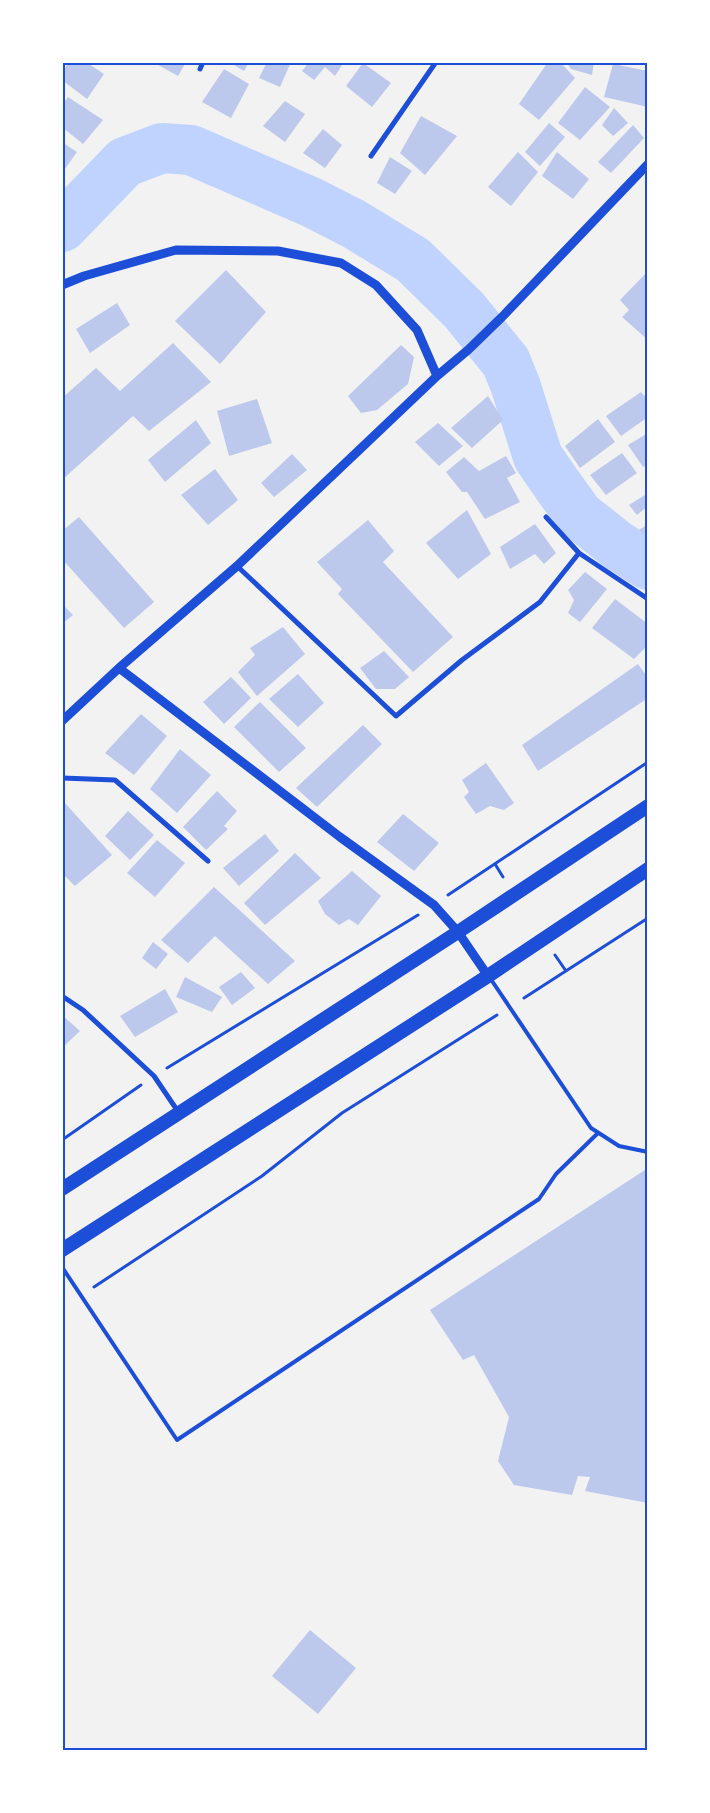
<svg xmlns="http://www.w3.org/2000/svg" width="710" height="1813" viewBox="0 0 710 1813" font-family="Karla,sans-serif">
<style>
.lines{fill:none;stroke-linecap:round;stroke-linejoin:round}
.river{stroke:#bfd3fe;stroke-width:50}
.building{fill:#bdc9ec}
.path{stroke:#1d4ed8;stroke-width:3}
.service{stroke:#1d4ed8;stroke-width:4}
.minor{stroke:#1d4ed8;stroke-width:5}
.tertiary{stroke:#1d4ed8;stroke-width:9}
.trunk{stroke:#1d4ed8;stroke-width:14}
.neatline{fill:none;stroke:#1d4ed8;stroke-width:2}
</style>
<rect width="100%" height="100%" fill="#f2f2f2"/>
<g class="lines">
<path class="river" d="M62 227 125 162 162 148 191 150 313 203 354 224 413 260 464 310 506 362 516 387 538 457 558 486 579 515 617 545 648 565"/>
</g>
<path class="building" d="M69 62H86L104 74 87 99 62 80V72Z
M153 62H186L178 76Z
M229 62H249L244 71Z
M267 62H291L280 87 259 78Z
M309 62H344L335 76 325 67 314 80 302 71Z
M548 62H560L575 78 539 120 519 104Z
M566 62H594L592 75 571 69Z
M363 63 391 83 372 107 346 86Z
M613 64 648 71V107L604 97Z
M224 69 249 84 231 118 202 102Z
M585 87 610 107 580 140 558 123Z
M68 97 103 120 83 144 62 127V105Z
M285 101 305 114 285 142 263 126Z
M614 108 628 123 613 136 602 125Z
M421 116 457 136 425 175 400 153Z
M549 123 565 137 540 166 525 152Z
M633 125 644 138 611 173 598 162Z
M323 129 342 145 325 168 303 153Z
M62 142 77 152 62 173Z
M518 152 538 172 511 206 488 187Z
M557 152 589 179 573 199 542 176Z
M390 157 412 171 395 194 377 183Z
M226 270 266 312 220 364 175 321Z
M648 271V340L622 317 629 310 620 300Z
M117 303 130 325 90 353 76 329Z
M173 343 211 382 149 431 133 416 62 480V398L96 368 120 391Z
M401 345 414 357 408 384 377 410 361 413 348 396Z
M641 392 648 400V417L621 436 606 416Z
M488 396 503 420 472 448 451 428Z
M257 399 272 443 229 456 217 411Z
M598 419 615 442 580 468 565 446Z
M196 420 211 443 165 482 148 460Z
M438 423 463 446 439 466 415 442Z
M648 433V464L643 467 628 445Z
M622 453 637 473 606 495 590 475Z
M292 454 307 470 274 497 261 483Z
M506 456 516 473 507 478 520 502 485 519 467 492H462L446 472 464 457 479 471Z
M215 469 238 500 208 525 181 495Z
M648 493V506L637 515 629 505Z
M467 510 491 554 458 579 426 543Z
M79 517 154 602 124 628 62 559V531Z
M368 520 394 551 383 562 453 637 413 672 338 594 342 589 317 562Z
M535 524 556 553 544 564 535 554 510 569 500 547Z
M648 524V538L639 530Z
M585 572 607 589 580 622 568 613 574 600 568 590Z
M615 599 648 624V645L634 659 592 628Z
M62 604 73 615 62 624Z
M283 627 305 654 257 696 238 672 255 655 250 648Z
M384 651 409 677 395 689H376L360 668Z
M638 664 648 678V698L538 771 522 745Z
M298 674 324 703 298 727 269 699Z
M231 677 251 698 224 724 203 702Z
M260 702 306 748 279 772 234 727Z
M141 714 167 736 134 775 105 753Z
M363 725 382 744 317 807 296 788Z
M180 749 211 775 177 813 150 789Z
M486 763 514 803 504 810 490 806 476 814 464 797 469 792 462 780Z
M217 791 237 811 224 826 228 829 206 850 183 827Z
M64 802 112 855 75 886 62 873V803Z
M128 811 154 835 130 860 105 836Z
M403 814 439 843 414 871 377 842Z
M265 834 279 851 239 886 223 868Z
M157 840 185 863 155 897 127 873Z
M295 853 321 878 265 925 244 903Z
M352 871 381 896 358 925 349 919 339 925 325 914 318 901Z
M214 887 295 961 268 984 215 936 188 963 161 940Z
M153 942 168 954 156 969 142 958Z
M241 972 255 988 232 1005 219 987Z
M185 977 222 997 212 1012 176 997Z
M165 989 178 1012 135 1037 120 1016Z
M62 1015 80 1031 62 1048Z
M648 1168V1503L585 1491 590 1477 578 1476 572 1495 514 1485 498 1461 509 1417 474 1355 463 1360 430 1310Z
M310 1630 356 1668 318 1714 272 1676Z"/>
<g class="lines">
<path class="path" d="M495 864 503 877
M448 895 648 762
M555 955 566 971
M524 998 648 918
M167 1068 418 915
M62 1140 141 1085
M94 1287 262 1176 342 1113 497 1015"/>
<path class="service" d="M490 978 591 1128 619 1146 648 1152
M62 1267 177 1440 539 1199 556 1174 598 1133"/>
<path class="minor" d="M200 69 203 62
M371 156 436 62
M546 517 579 553 648 599
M237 566 396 716 462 660 540 602 579 553
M62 778 115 780 208 861
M62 996 83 1010 154 1076 179 1113"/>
<path class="tertiary" d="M62 285 84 276 176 250 278 251 341 263 376 285 417 330 437 376
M119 668 340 837 434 905 458 932 488 976
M62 721 119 668 237 566 437 376 468 350 502 317 648 164"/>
<path class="trunk" d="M62 1189 458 932 648 806
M62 1250 488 976 648 869"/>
</g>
<rect width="710" height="1813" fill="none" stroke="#ffffff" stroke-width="128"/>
<rect x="64" y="64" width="582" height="1685" class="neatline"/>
</svg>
